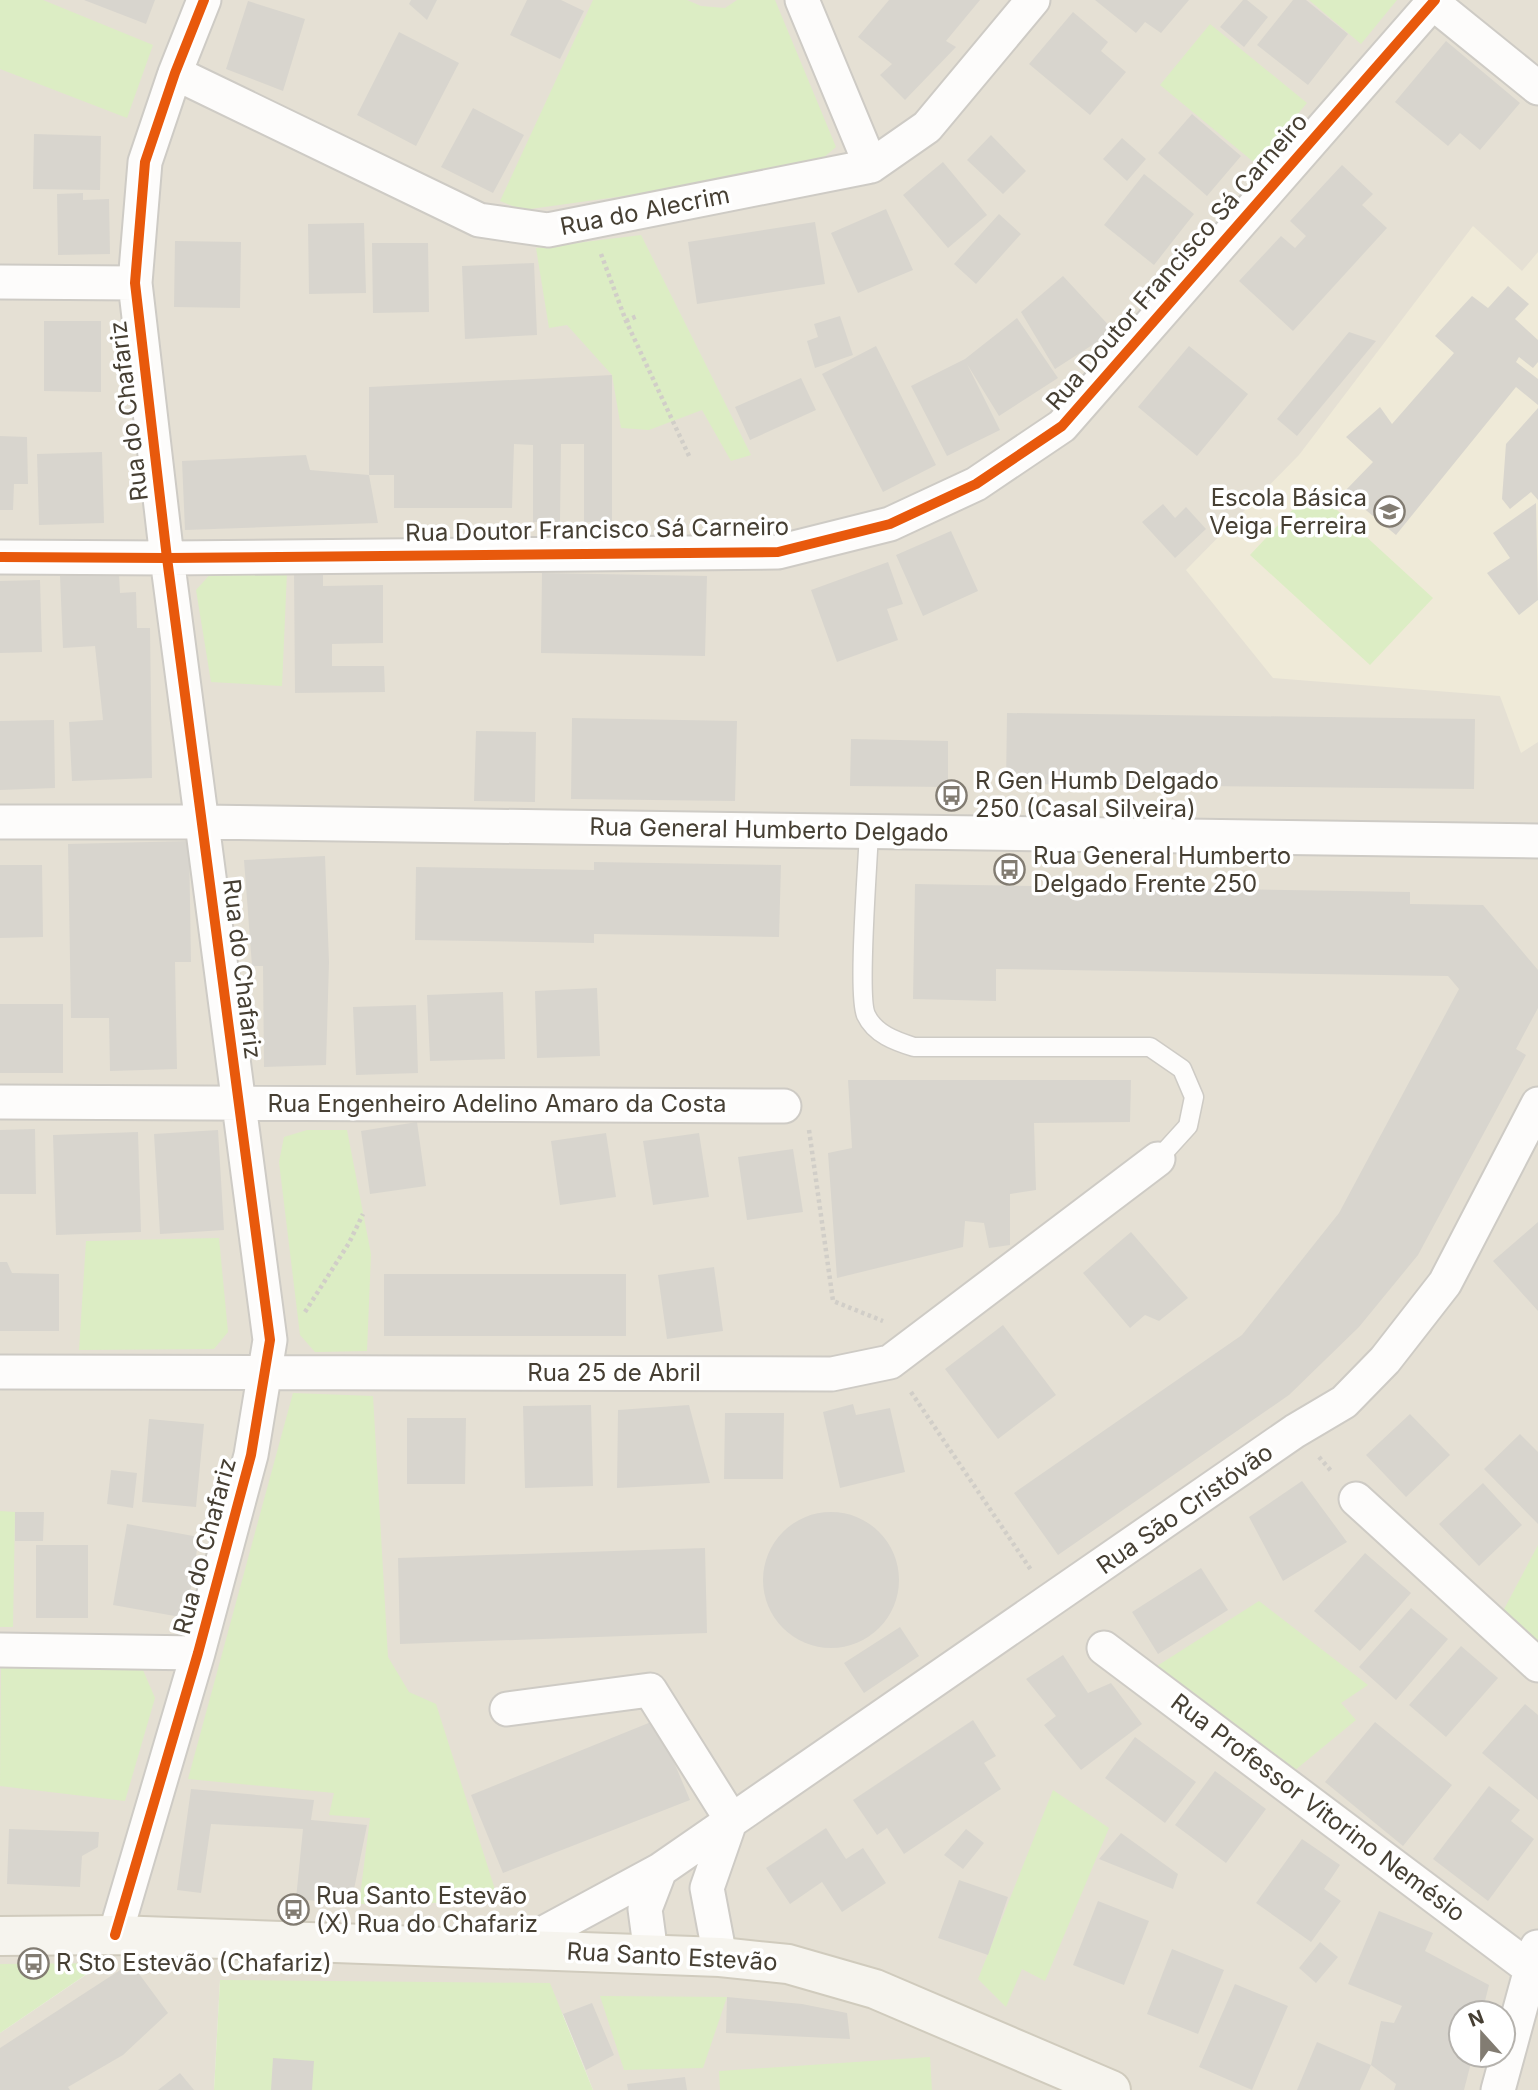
<svg xmlns="http://www.w3.org/2000/svg" width="1538" height="2090" viewBox="0 0 1538 2090" font-family="Inter,sans-serif">
<style>
.residential{fill:#e5e0d4;fill-rule:evenodd}
.education{fill:#efead8}
.green{fill:#dcedc4}
.building{fill:#d8d5ce}
.lines{fill:none;stroke-linecap:round;stroke-linejoin:round}
.lane-casing{stroke:#cecbc5;stroke-width:21}
.street-casing{stroke:#cecbc5;stroke-width:37}
.secondary-casing{stroke:#d0cbbd;stroke-width:42}
.path{stroke:#d1cec8;stroke-width:4.5;stroke-dasharray:3.5 3.5;stroke-linecap:butt}
.lane{stroke:#fdfcfb;stroke-width:18}
.street{stroke:#fdfcfb;stroke-width:33}
.secondary{stroke:#f6f4ee;stroke-width:38}
.cycleway-casing{stroke:#fff;stroke-width:15}
.cycleway{stroke:#e8590c;stroke-width:10}
.labels{text-anchor:middle;stroke-width:7;stroke-linejoin:round;paint-order:stroke}
.street-label{font-size:24px;fill:#463f33;stroke:#fff}
.poi-label{font-size:24px;fill:#463f33;stroke:#fff;text-anchor:start}
</style>
<rect width="100%" height="100%" fill="#f0eee7"/>
<path class="residential" d="M0 0H1538V2090H593L563 2014 220 1980 214 2090H0V2033L102 1964H0ZM1461 2013H1503V2055H1461Z"/>
<path class="education" d="M1473 226 1522 271 1538 252V742L1521 753 1500 696 1273 678 1186 570 1299 455Z"/>
<path class="green" d="M0 0H43L153 45 127 118 0 69Z
M593 0H687L701 6 725 8 737 0H775L836 147 822 159 682 188 523 210 500 201Z
M1309 0H1397L1361 44Z
M1210 24 1307 103 1256 164 1160 85Z
M641 235 751 455 731 461 702 410 649 430 621 428 612 375 567 325 549 328 536 248Z
M1313 488 1433 598 1370 665 1250 555Z
M213 571 287 572 282 686 211 682 196 590Z
M307 1130H347L371 1254 367 1351 315 1352 300 1335 279 1162 284 1137Z
M219 1238 228 1332 214 1349 79 1350 86 1241Z
M293 1393 373 1396 388 1657 409 1692 436 1704 499 1902 359 1904 370 1818 329 1815 334 1793 188 1779Z
M0 1511 15 1512 13 1627H0Z
M1538 1545V1642L1502 1613Z
M1259 1601 1368 1685 1341 1703 1356 1720 1294 1771 1157 1666Z
M140 1663 155 1698 125 1801 0 1786 1 1668Z
M1053 1790 1109 1828 1045 1981 1022 1969 1006 2007 978 1979Z
M103 1963 0 2033V1964Z
M220 1980 550 1983 593 2090H214Z
M600 1996 727 1997 703 2068 624 2070Z
M930 2057 932 2090H720L719 2071Z"/>
<path class="building" d="M84 0H155L146 24Z
M411 0H437L427 20 409 4Z
M527 0H561L584 11 560 59 510 35Z
M889 0H980L946 41 956 47 905 100 880 75 892 64 858 37Z
M1095 0H1189L1161 33 1145 22 1136 33Z
M1243 0H1247L1268 17 1244 47 1220 27Z
M1293 0H1306L1348 34 1308 85 1257 45Z
M248 1 305 19 283 91 226 69Z
M1073 12 1108 42 1101 51 1126 72 1090 115 1029 64Z
M399 32 459 63 416 146 357 115Z
M1446 41 1520 103 1480 150 1460 133 1448 146 1395 102Z
M473 108 524 135 493 193 441 167Z
M1192 114 1241 156 1207 196 1158 153Z
M34 134 101 136 100 190 33 189Z
M991 135 1026 171 1003 194 967 160Z
M1122 138 1146 159 1127 181 1103 159Z
M943 162 987 215 948 248 903 195Z
M1342 165 1373 194 1362 205 1387 228 1293 331 1239 281 1281 236 1295 248 1306 236 1290 221Z
M1144 174 1194 214 1154 265 1104 225Z
M83 193V200L109 199 110 254 58 255 57 194Z
M886 209 913 270 858 293 831 233Z
M999 214 1021 234 976 284 954 264Z
M815 222 825 284 697 304 688 242Z
M364 223 366 293 309 294 308 224Z
M175 241 241 242 240 308 174 307Z
M372 243H428L429 312 373 313Z
M534 263 537 335 465 339 462 266Z
M1063 276 1114 331 1055 369 1021 312Z
M1508 286 1529 304 1515 319 1538 340V362L1533 368 1519 357 1516 362 1538 379V405L1516 387 1396 535 1344 492 1373 462 1346 437 1380 407 1392 424 1454 353 1435 336 1472 296 1488 308Z
M840 316 853 355 815 368 807 341 818 337 814 324Z
M1017 318 1058 378 999 416 967 364 1000 430 947 456 911 386 965 359Z
M44 321H101V392L44 391Z
M1349 332 1376 341 1297 436 1277 419Z
M876 346 936 465 883 492 822 374Z
M1189 346 1248 394 1197 456 1138 407Z
M612 375V522H584V444H561L560 522H533V445L514 444 512 508H394V475H369V387Z
M801 378 816 410 750 440 735 407Z
M1538 408V500L1531 492 1510 509 1502 499 1506 444Z
M0 436 27 437 28 484H14L13 510H0Z
M102 452 104 523 39 525 37 454Z
M306 455 310 470 369 475 378 523 185 530 182 461Z
M1536 503 1538 600 1519 615 1487 573 1510 558 1493 533Z
M1163 504 1175 518 1186 507 1206 529 1175 558 1142 522Z
M951 531 978 591 923 616 896 555Z
M888 562 903 604 887 609 898 640 837 662 811 590Z
M323 572V586L383 585V643L332 644V666H384L385 692 295 693 294 573Z
M119 573 120 593 136 592 137 628H150L152 778 72 781 69 722 103 720 95 646 63 648 60 576Z
M542 573 707 576 705 656 541 653Z
M40 580 42 652 0 653V581Z
M1007 713 1475 719 1474 789 1006 784Z
M572 718 737 721 735 801 571 799Z
M54 720 55 788 0 790V721Z
M476 731 536 732 535 802 474 801Z
M851 739 948 741V787L850 786Z
M189 841 191 962H175L177 1069 110 1071 109 1018H71L68 844Z
M325 856 329 962 326 1065 264 1067 263 966H252L244 860Z
M594 862 781 865 779 937 594 934V943L415 940 416 867 594 870Z
M0 865H42L43 937 0 938Z
M915 884 1410 892V904L1483 905 1538 970V1008L1516 1049 1526 1055 1418 1255 1359 1327 1289 1395 1058 1555 1014 1493 1242 1335 1339 1213 1459 989 1448 976 996 969V1001L913 999Z
M597 988 600 1056 537 1058 535 991Z
M503 992 505 1059 430 1061 427 995Z
M0 1004H63V1073H0Z
M416 1005 418 1073 356 1075 353 1007Z
M848 1080H1131L1130 1122 1034 1123 1036 1190 1010 1194V1245L989 1248 984 1223 965 1221 963 1247 837 1278 828 1153 852 1148Z
M417 1122 426 1186 370 1194 361 1131Z
M35 1129 36 1194H0V1130Z
M218 1130 224 1230 160 1234 154 1134Z
M138 1132 141 1232 56 1235 53 1135Z
M606 1133 616 1197 560 1205 551 1141Z
M699 1133 709 1197 653 1205 643 1141Z
M793 1149 803 1212 747 1220 738 1157Z
M1538 1222V1311L1493 1261Z
M1131 1232 1188 1298 1159 1321 1145 1315 1130 1328 1083 1273Z
M0 1262H7L12 1273 59 1274V1331H0Z
M714 1267 723 1331 667 1339 658 1275Z
M384 1274H626V1336H384Z
M1003 1325 1056 1395 998 1439 945 1369Z
M853 1404 856 1415 890 1408 905 1472 840 1488 823 1412Z
M591 1405 593 1486 525 1488 523 1406Z
M689 1405 710 1483 617 1488 618 1410Z
M725 1413H784L783 1479H724Z
M1410 1414 1450 1455 1406 1497 1366 1455Z
M407 1418H466L465 1484H407Z
M149 1419 204 1424 196 1507 142 1502Z
M1520 1434 1538 1452V1524L1484 1469Z
M111 1470 137 1473 133 1508 107 1504Z
M1302 1481 1347 1542 1283 1581 1249 1517Z
M1483 1483 1522 1525 1479 1566 1439 1524Z
M15 1512H44L43 1541H15Z
M763 1580a68 68 0 1 1 136 0a68 68 0 1 1-136 0Z
M127 1524 199 1537 186 1618 113 1605Z
M36 1545H88V1618H36Z
M705 1548 707 1633 400 1644 398 1558Z
M1365 1553 1411 1593 1360 1651 1314 1611Z
M1201 1568 1228 1610 1158 1654 1132 1612Z
M1411 1608 1448 1639 1396 1700 1359 1667Z
M900 1627 919 1656 864 1693 844 1663Z
M1461 1646 1498 1678 1446 1737 1409 1705Z
M1063 1655 1088 1693 1111 1683 1142 1724 1081 1770 1044 1725 1056 1716 1026 1679Z
M1525 1704 1538 1715V1800L1482 1753Z
M656 1720 690 1800 503 1873 471 1795Z
M973 1720 996 1756 984 1763 1001 1789 904 1854 887 1828 877 1835 853 1800Z
M1375 1722 1452 1785 1403 1846 1325 1782Z
M1135 1737 1196 1782 1165 1823 1105 1778Z
M1215 1771 1266 1809 1226 1863 1175 1825Z
M1489 1786 1520 1810 1511 1821 1534 1839 1488 1901 1433 1859Z
M191 1789 314 1800 311 1820 367 1825 351 1904 296 1899 303 1829 211 1824 201 1893 177 1890Z
M826 1828 846 1859 863 1848 886 1883 842 1912 822 1882 790 1904 766 1868Z
M9 1829 99 1832 98 1847 82 1856 80 1887 7 1884Z
M966 1829 984 1843 963 1869 944 1855Z
M1121 1833 1178 1874 1173 1889 1099 1859Z
M1302 1839 1340 1865 1324 1889 1341 1901 1311 1942 1256 1903Z
M959 1880 1008 1897 988 1955 938 1938Z
M1098 1901 1149 1921 1124 1985 1073 1965Z
M1379 1911 1433 1933 1425 1951 1489 1985 1482 2013H1461V2055H1473L1464 2090H1394L1396 2084 1371 2065 1381 2021 1394 2023 1402 2006 1348 1984Z
M1320 1942 1338 1957 1316 1983 1299 1968Z
M1172 1949 1224 1970 1198 2034 1147 2014Z
M131 1963 168 2013 123 2055 68 2087 70 2090H0V2048Z
M1235 1984 1288 2006 1252 2090 1199 2067Z
M727 1997 802 2004 847 2013 850 2039 726 2033Z
M592 2003 614 2055 586 2070 563 2014Z
M1317 2042 1371 2065 1360 2090H1297Z
M273 2058 314 2061 312 2090H271Z
M180 2073 194 2090H158Z
M685 2077 687 2090H628L627 2084Z"/>
<g class="lines">
<defs>
<path id="lane" d="M869 831C868 862 857 995 866 1015 875 1034 895 1041 914 1047H1150L1182 1069 1194 1097 1188 1126 1158 1159"/>
<path id="street" d="M802 0 871 166
M1433 3 1538 88
M175 73 479 220 548 230 871 166 927 127 1033 0
M0 282 135 283
M0 557 167 558 778 552 890 524 976 484 1062 426 1435 0
M0 822H202L1538 841
M0 1102 784 1106
M0 1372 832 1374 890 1362 1158 1159
M1356 1499 1538 1665
M1104 1648 1531 1969
M0 1650 198 1653
M507 1709 650 1690 731 1819
M115 1935 198 1653 251 1455 270 1340 167 558 135 283 145 162 175 73 204 0
M514 1949 660 1870 1295 1431 1344 1402 1385 1360 1445 1283 1538 1104
M651 1954 645 1909 660 1870
M720 1957 707 1888 731 1819
M1498 2090 1537 1947"/>
<path id="secondary" d="M0 1936 115 1935 720 1957 788 1964 875 1989 1111 2090"/>
</defs>
<use href="#lane" class="lane-casing"/>
<use href="#street" class="street-casing"/>
<use href="#secondary" class="secondary-casing"/>
<path class="path" d="M601 254 626 321 690 458
M626 321 637 316
M809 1130 833 1301 883 1321
M305 1312 349 1243 363 1214
M911 1392 1031 1570
M1319 1457 1332 1472"/>
<use href="#lane" class="lane"/>
<use href="#street" class="street"/>
<use href="#secondary" class="secondary"/>
<defs>
<path id="cycleway" d="M0 557 167 558 778 552 890 524 976 484 1062 426 1435 0
M115 1935 198 1653 251 1455 270 1340 167 558 135 283 145 162 175 73 204 0"/>
</defs>
<use href="#cycleway" class="cycleway-casing"/>
<use href="#cycleway" class="cycleway"/>
</g>
<defs>
<symbol id="school-ring" viewBox="-11 -11 22 22"><circle r="9.5" fill="#fff" stroke="#827c72" stroke-width="1.5"/><path d="M0-5L7-2L0 1L-7-2ZM-4 1L0 2.5L4 1V4Q0 6-4 4Z" fill="#827c72"/></symbol>
<symbol id="bus-ring" viewBox="-11 -11 22 22"><circle r="9.5" fill="#fff" stroke="#827c72" stroke-width="1.5"/><path d="M-5-6H5V4H4V6H2V4H-2V6H-4V4H-5ZM-3.5-4V0h7V-4ZM-3.5 1.2v1.5H-2V1.2ZM2 1.2v1.5H3.5V1.2Z" fill="#827c72"/></symbol>
</defs>
<g fill-rule="evenodd">
<use href="#school-ring" x="1372" y="494" width="35" height="35"/>
<use href="#bus-ring" x="934" y="778" width="35" height="35"/>
<use href="#bus-ring" x="992" y="852" width="35" height="35"/>
<use href="#bus-ring" x="276" y="1892" width="35" height="35"/>
<use href="#bus-ring" x="16" y="1946" width="35" height="35"/>
</g>
<g class="labels">
<g class="street-label">
<text transform="translate(645 211) rotate(-11)" y="8">Rua do Alecrim</text>
<text transform="translate(1177 262) rotate(-49)" y="8">Rua Doutor Francisco Sá Carneiro</text>
<text transform="translate(129 411) rotate(-97)" y="8">Rua do Chafariz</text>
<text transform="translate(597 530) rotate(-1)" y="8">Rua Doutor Francisco Sá Carneiro</text>
<text transform="translate(769 830) rotate(1)" y="8">Rua General Humberto Delgado</text>
<text transform="translate(242 969) rotate(83)" y="8">Rua do Chafariz</text>
<text x="497" y="1112">Rua Engenheiro Adelino Amaro da Costa</text>
<text x="614" y="1381">Rua 25 de Abril</text>
<text transform="translate(1185 1509) rotate(-35)" y="8">Rua São Cristóvão</text>
<text transform="translate(205 1546) rotate(-75)" y="8">Rua do Chafariz</text>
<text transform="translate(1318 1808) rotate(37)" y="8">Rua Professor Vitorino Nemésio</text>
<text transform="translate(672 1957) rotate(3)" y="8">Rua Santo Estevão</text>
</g>
<g class="poi-label">
<text x="1367" y="506" text-anchor="end">Escola Básica<tspan x="1367" dy="28">Veiga Ferreira</tspan></text>
<text x="975" y="789">R Gen Humb Delgado<tspan x="975" dy="28">250 (Casal Silveira)</tspan></text>
<text x="1033" y="864">Rua General Humberto<tspan x="1033" dy="28">Delgado Frente 250</tspan></text>
<text x="316" y="1904">Rua Santo Estevão<tspan x="316" dy="28">(X) Rua do Chafariz</tspan></text>
<text x="56" y="1971">R Sto Estevão (Chafariz)</text>
</g>
</g>
<g transform="translate(1482 2034) rotate(339)"><circle r="33" fill="#ffffff" stroke="#b5b2ad" stroke-width="2"/>
<path d="M0-5L12 26L0 18L-12 26Z" fill="#827c72"/>
<text y="-10" font-size="19" font-weight="bold" text-anchor="middle" fill="#463f33">N</text>
</g>
</svg>
